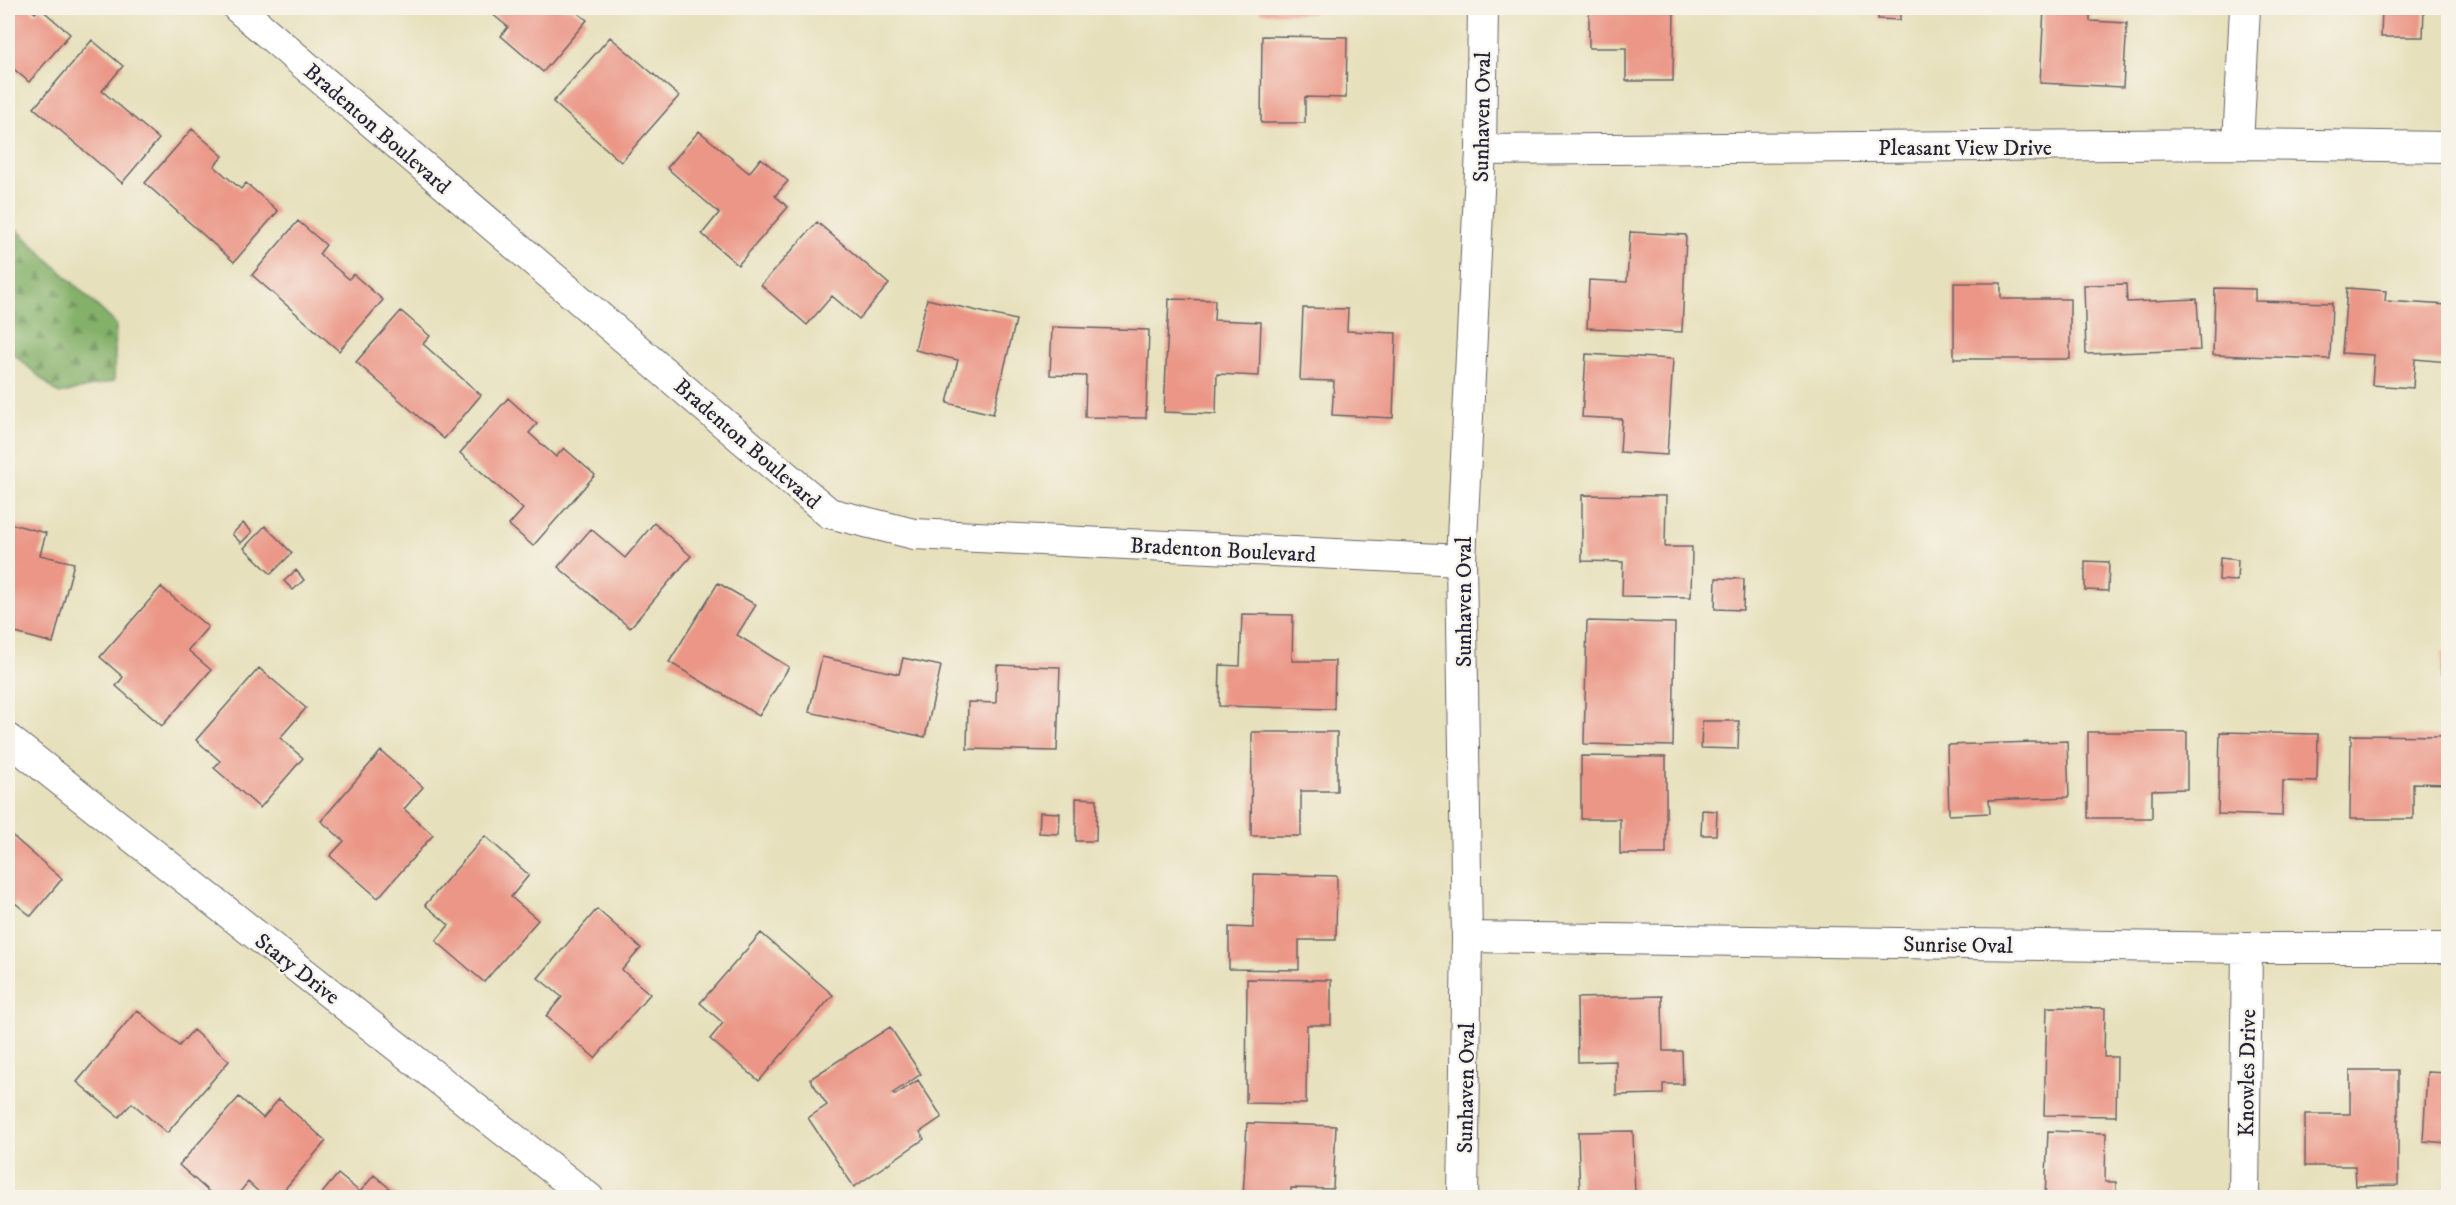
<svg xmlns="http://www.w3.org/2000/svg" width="2456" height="1205" viewBox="0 0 2456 1205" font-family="'IM FELL DW Pica',serif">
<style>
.forest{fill:url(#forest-firs);stroke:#536a52;stroke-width:1.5}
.building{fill:#eb9686}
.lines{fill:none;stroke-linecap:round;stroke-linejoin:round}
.minor-casing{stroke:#676468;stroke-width:32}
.minor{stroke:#fff;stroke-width:30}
.labels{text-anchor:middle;stroke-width:4.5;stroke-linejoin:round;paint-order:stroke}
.street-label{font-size:22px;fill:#22223b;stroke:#f7f3e8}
</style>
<defs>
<pattern id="forest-firs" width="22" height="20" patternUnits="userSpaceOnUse" patternTransform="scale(1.5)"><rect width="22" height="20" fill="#84b169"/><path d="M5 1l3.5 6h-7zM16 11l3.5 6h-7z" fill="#6c9058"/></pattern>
</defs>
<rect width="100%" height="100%" fill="#f7f3e8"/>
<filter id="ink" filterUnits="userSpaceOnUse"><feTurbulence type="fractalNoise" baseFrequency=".0167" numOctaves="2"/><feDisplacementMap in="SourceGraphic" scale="12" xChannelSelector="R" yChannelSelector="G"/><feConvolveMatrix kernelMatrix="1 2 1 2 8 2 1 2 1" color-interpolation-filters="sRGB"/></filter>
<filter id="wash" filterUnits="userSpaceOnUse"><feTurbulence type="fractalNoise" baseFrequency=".008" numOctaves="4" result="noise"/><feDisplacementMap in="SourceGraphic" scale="24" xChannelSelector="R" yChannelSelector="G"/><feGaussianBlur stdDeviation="1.35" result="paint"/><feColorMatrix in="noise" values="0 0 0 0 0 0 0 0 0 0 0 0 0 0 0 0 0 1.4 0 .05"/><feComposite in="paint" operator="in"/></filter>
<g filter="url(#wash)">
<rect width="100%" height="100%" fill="#e7e0bc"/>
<path class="forest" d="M8 221 116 324 114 381 59 394 8 349Z"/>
<g id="blocks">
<path class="building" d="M8 8H29L35 13 40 8 70 34 29 82 8 64Z
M485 8H571L587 20 543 72 501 36 508 27Z
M1260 8H1314V14L1260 13Z
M1589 8H1674L1673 81H1626V48H1589Z
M1878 8H1900V20L1878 19Z
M2044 8H2090V21L2127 23 2123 87 2040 83Z
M2382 8H2424L2423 37H2381Z
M1262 36 1347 37 1346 98 1305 97V123H1261Z
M610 37 679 96 621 162 553 102Z
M92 40 123 66 102 91 159 139 122 183 34 108Z
M192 129 223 156 214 166 241 189 246 183 278 211 234 262 145 183Z
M699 131 749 173 761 158 788 181 775 196 788 207 738 265 702 234 719 213 667 168Z
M298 221 326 245 319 254 349 279 353 274 383 300 339 351 252 275Z
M817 222 889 284 859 319 832 296 807 325 761 285Z
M1630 232 1686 235 1682 332 1587 328 1589 280 1627 282Z
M1954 283H2001V299H2070V359H1954Z
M2126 284 2127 302 2197 299 2200 350 2086 354 2084 285Z
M2215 288 2255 289V301L2332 303 2330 359 2213 355Z
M2347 288 2386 291 2385 301 2448 305V362L2415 359 2413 388 2372 385 2374 355 2342 353Z
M927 299 1016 320 993 414 947 403 958 360 915 350Z
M1169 299 1215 300 1214 320 1261 322 1259 376 1217 374 1216 414 1164 412Z
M1303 308 1348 309 1347 331 1396 333 1393 418 1332 415 1334 381 1300 380Z
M401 311 430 336 423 344 481 395 444 439 356 362Z
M1052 327 1149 330 1146 418 1085 417 1086 376 1050 375Z
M1586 354 1673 359 1667 455 1620 452 1622 419 1582 417Z
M508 398 537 424 529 433 556 457 564 448 595 475 533 546 509 525 523 509 460 453Z
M1582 495 1666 496 1665 547H1692L1691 597 1622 596 1623 562 1582 561Z
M8 523 46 533 40 555 74 563 53 643 8 631Z
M243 523 252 532 241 543 232 534Z
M654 523 691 556 630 628 558 567 591 529 625 558Z
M265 526 292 553 271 574 244 548Z
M2220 558 2238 560 2237 581 2219 580Z
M2085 561 2109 562 2108 591 2085 590Z
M296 570 304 580 293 590 284 581Z
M1716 578 1744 579 1743 610 1715 609Z
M718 583 756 605 737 635 789 667 759 716 669 662Z
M161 587 208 627 188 650 211 670 162 726 116 686 123 677 100 657Z
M1242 614 1293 615 1292 661H1335L1334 709 1219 706 1220 665 1240 666Z
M1587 621 1675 623 1673 746 1584 744Z
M2442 651 2448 652V674H2441Z
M822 657 899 674 903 658 941 666 925 737 809 712Z
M997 665 1060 667 1057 751 967 749 968 702 996 703Z
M259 668 306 708 280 738 303 758 260 808 214 768 220 761 196 740Z
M1702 721H1739L1738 749 1701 748Z
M1252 732H1337V791H1301V836H1251Z
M2088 732H2187V789L2152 790V818H2088Z
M2220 732 2318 734 2317 782 2283 781 2282 816 2218 814Z
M2351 735 2448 736V784L2413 783V819H2350Z
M2067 741 2069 797 1989 800 1990 813 1949 815 1947 745Z
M381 751 423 787 404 809 433 835 378 898 330 856 344 841 321 821Z
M1581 756 1666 757V854H1620V819H1581Z
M1076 798 1097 799 1096 841H1076Z
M1702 810 1717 811 1716 835H1701Z
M1040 812 1060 813 1059 834 1039 833Z
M8 832 62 879 31 916 15 903 8 912Z
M485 836 529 875 511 897 538 920 484 982 436 941 449 925 425 905Z
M1254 874 1337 876 1336 940H1299V970L1229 969V927L1253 928Z
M597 909 641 948 622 970 650 994 595 1058 546 1016 562 997 538 978Z
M761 933 833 995 759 1081 710 1039 723 1023 700 1003Z
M1247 979 1331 980V1025H1307L1306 1104 1246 1103Z
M1662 996 1663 1051H1682L1683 1084H1663V1094L1616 1095V1061L1578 1062 1577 998Z
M2047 1007 2105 1008 2104 1057H2117L2116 1116 2044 1115Z
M137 1010 179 1046 193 1030 229 1061 167 1133 132 1103 119 1117 77 1082Z
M890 1027 921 1074 893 1093 895 1095 918 1080 942 1117 920 1132 924 1139 854 1187 808 1118 827 1105 810 1079Z
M2350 1070H2398V1185L2356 1186 2355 1166H2305V1114H2350Z
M2427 1072 2448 1073V1143L2423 1141Z
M239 1097 263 1118 279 1099 326 1141 277 1198H265L248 1182 235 1198H216L179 1165Z
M1247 1123 1336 1126 1333 1189 1291 1188V1198H1243Z
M1633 1131 1635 1198H1580L1578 1132Z
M2048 1131 2106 1133 2105 1182H2116V1198H2045Z
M338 1174 360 1192 374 1175 401 1198H318Z"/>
</g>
</g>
<g filter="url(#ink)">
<use href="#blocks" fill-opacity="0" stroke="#676468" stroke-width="1.5"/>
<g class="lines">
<defs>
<path id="minor" d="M238 8 829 513 914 534 1461 560
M2238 144 2245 8
M1481 150 2238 144 2448 147
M8 739 589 1198
M1467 937 2247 948H2448
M1463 1198 1467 937 1461 560 1481 150 1483 8
M2244 1198 2247 948"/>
</defs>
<use href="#minor" class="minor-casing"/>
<use href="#minor" class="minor"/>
</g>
</g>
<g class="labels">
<g class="street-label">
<text transform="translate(1481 117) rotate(-89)" y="8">Sunhaven Oval</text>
<text transform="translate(378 128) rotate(41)" y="8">Bradenton Boulevard</text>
<text x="1965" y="155">Pleasant View Drive</text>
<text transform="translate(748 443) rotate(41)" y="8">Bradenton Boulevard</text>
<text transform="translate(1223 549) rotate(3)" y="8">Bradenton Boulevard</text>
<text transform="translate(1463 602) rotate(-90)" y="8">Sunhaven Oval</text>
<text transform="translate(1958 944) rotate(1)" y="8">Sunrise Oval</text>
<text transform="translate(298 968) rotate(38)" y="8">Stary Drive</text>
<text transform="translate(2246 1073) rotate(-89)" y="8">Knowles Drive</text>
<text transform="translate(1465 1088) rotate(-89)" y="8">Sunhaven Oval</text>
</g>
</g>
<rect width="2456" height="1205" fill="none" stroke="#f7f3e8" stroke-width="30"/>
</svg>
